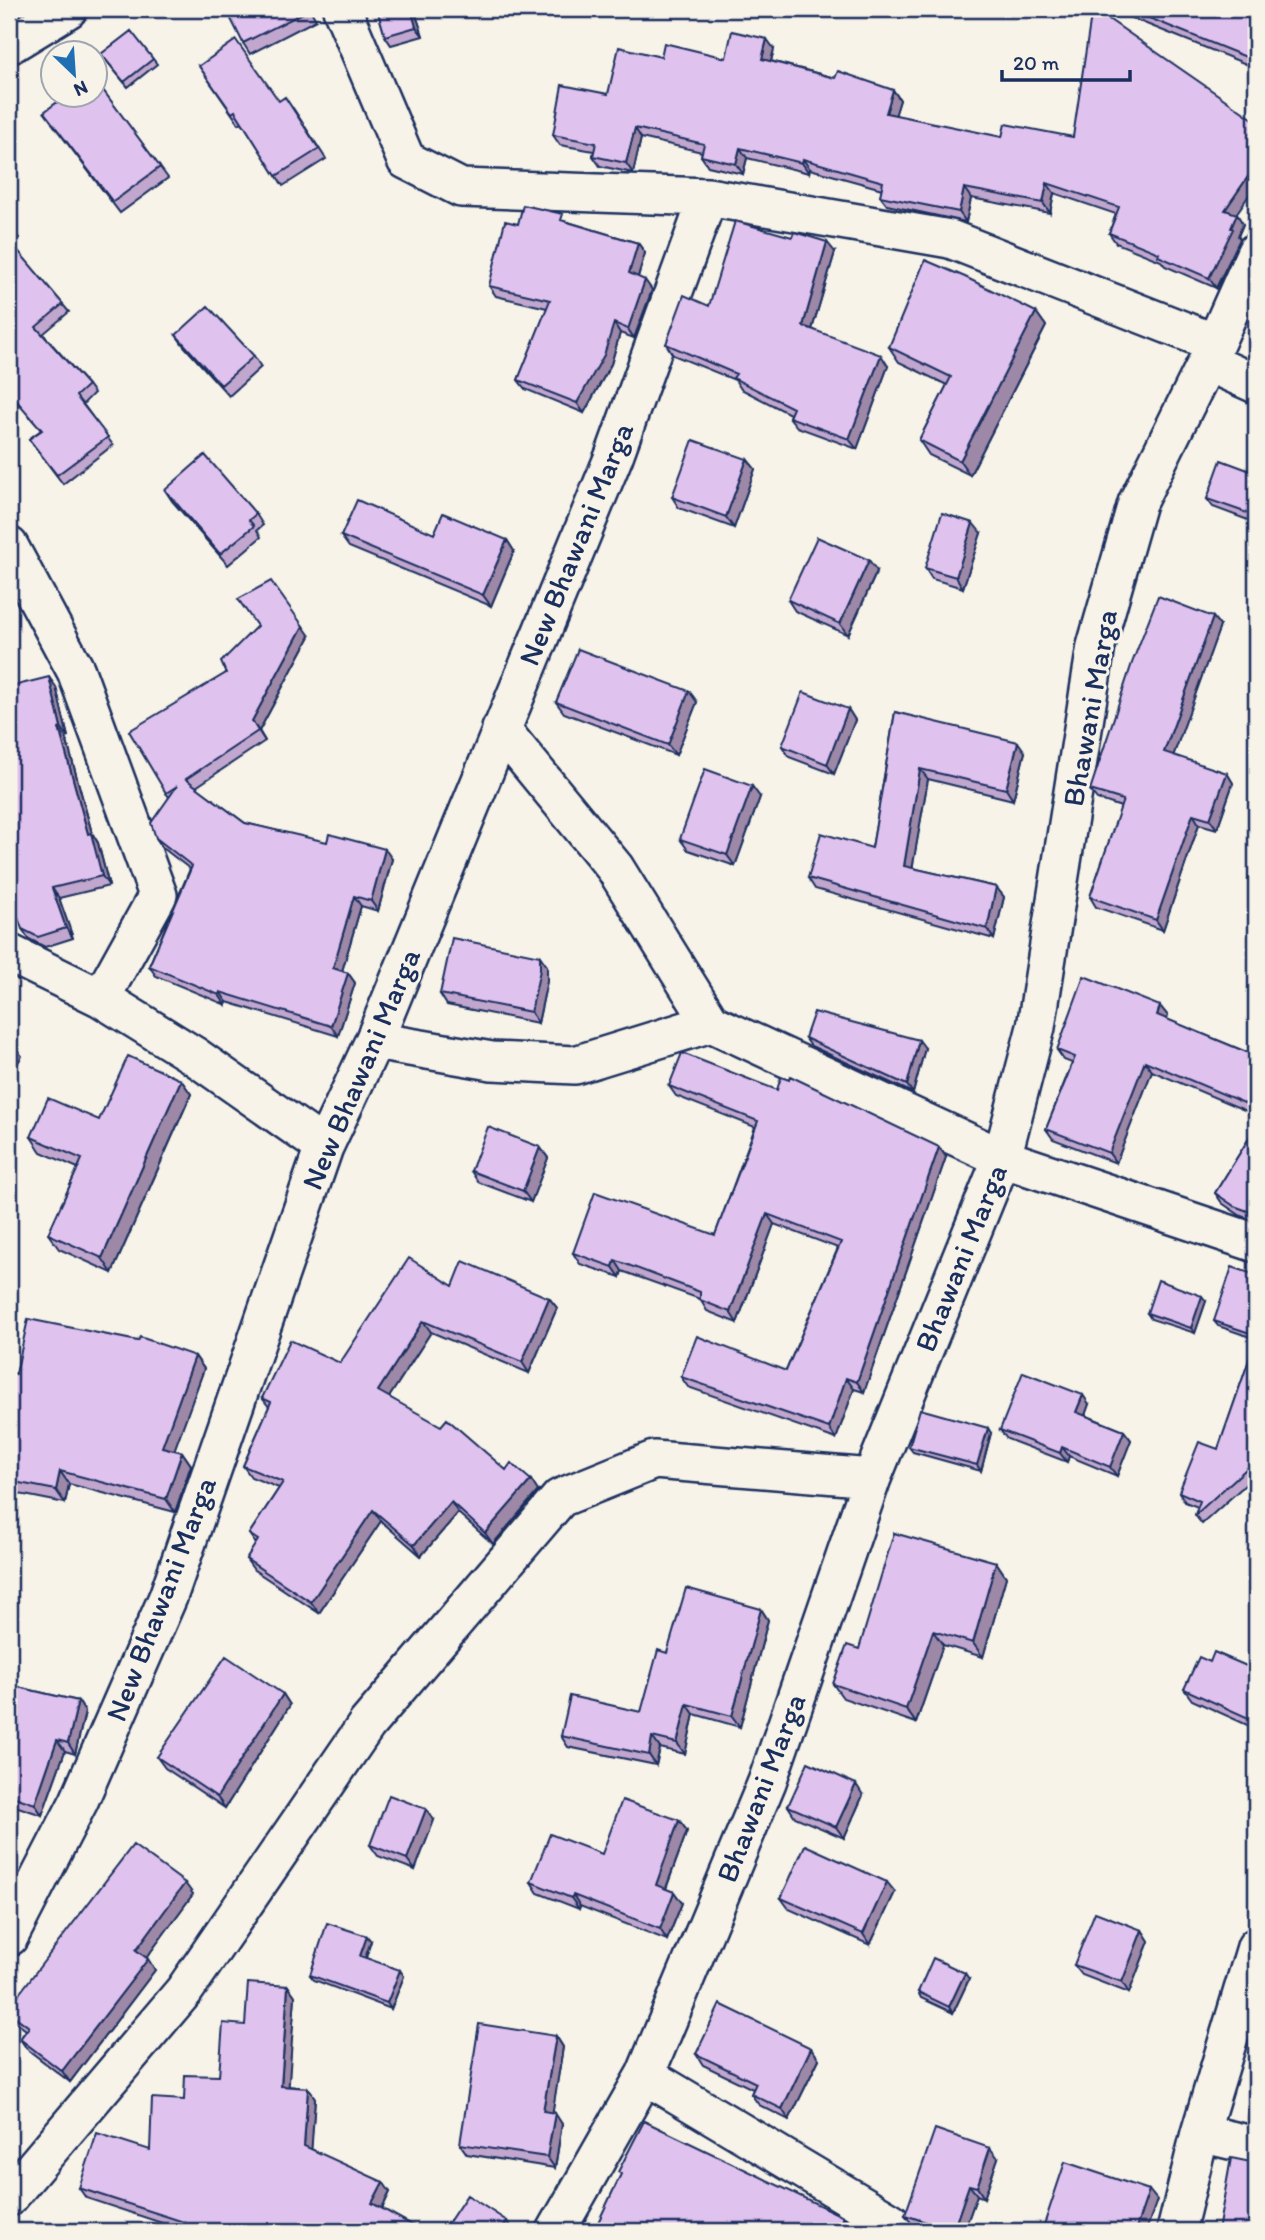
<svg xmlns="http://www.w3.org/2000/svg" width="1265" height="2240" viewBox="0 0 1265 2240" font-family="Itim,sans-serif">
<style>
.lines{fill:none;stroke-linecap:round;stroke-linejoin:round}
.street-casing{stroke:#1b2f5e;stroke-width:42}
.street{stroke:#f7f3e8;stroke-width:37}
.wall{fill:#c1a7ce;stroke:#1b2f5e;stroke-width:2}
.shaded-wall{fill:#9d88a7;stroke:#1b2f5e;stroke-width:2}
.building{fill:#e0c2ef;stroke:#1b2f5e;stroke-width:2}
.labels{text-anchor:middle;stroke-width:6;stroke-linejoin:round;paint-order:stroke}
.street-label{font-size:30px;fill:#1b2f5e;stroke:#f7f3e8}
</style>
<rect width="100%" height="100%" fill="#f7f3e8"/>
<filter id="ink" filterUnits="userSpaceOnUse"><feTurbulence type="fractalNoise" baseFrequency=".0143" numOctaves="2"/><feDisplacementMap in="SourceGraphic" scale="14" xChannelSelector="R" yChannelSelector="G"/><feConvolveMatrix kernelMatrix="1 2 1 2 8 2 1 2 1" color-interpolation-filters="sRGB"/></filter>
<g filter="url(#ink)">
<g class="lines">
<defs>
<path id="street" d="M342 9 406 160 461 188 708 197 950 239 1215 343
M9 45 68 9
M1207 362 1256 384
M9 546 76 671 158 895 101 998
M501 729 615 868 711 1023 1002 1158 1256 1243
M9 953 101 998 193 1055 324 1147
M374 1041 492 1061 575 1065 711 1023
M9 1937 79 1801 168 1597 324 1147 374 1041 614 456 708 197
M645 2075 891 2222
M1200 2133 1256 2146
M9 2197 184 1991 367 1724 560 1498 654 1460 872 1478
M556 2231 645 2075 767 1782 872 1478 1002 1158 1036 1027 1096 646 1137 503 1207 362 1256 252
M1176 2231 1200 2133 1256 1947"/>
</defs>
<use href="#street" class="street-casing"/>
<use href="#street" class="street"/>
</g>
<path class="wall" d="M310 9 316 20 250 54 243 43Z
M377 9H414L423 36 391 45 385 36Z
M1109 9H1256V68Z
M131 31 157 64 128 87 105 59Z
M774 49 771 61 835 78 893 90 900 100 895 115 1236 214 1243 224 1238 236 1240 239 1216 288 1165 266 1161 261 1116 243 1109 233 1116 214 1054 193 1050 213 971 198 966 222 887 205 880 196 882 189 810 169 809 173 747 158 743 174 708 166 701 156 702 152 641 138 633 173 600 166 593 156 594 151 560 145 553 135 608 94 661 57 726 58Z
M199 66 293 108 326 159 283 186 242 122 239 124Z
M94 78 168 178 120 213 52 123Z
M568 222 638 243 645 253 638 277 652 290 634 338 620 333 611 364 584 413 525 389 518 380 547 308 496 296 489 286 518 224Z
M9 225 19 238 12 244 69 312 43 334 88 385 94 393 83 404 113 445 63 484 29 439 41 430 9 393Z
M835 252 812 329 888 366 857 449 797 427 789 417 790 414 741 389 735 380 673 355 666 344 709 306Z
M1036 312 1046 326 970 475 929 455 919 440 947 385 899 362 889 347Z
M176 335 254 356 261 367 229 396 184 346Z
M747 459 755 469 734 528 679 508 672 497Z
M1256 473V523L1213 507 1207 499Z
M165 490 256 514 263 525 257 530 261 537 228 565 172 501Z
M981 533 963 588 932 579 925 568Z
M434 534 507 540 514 551 491 606 349 547 341 536Z
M877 571 848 635 795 611 788 600Z
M1213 617 1220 626 1173 756 1227 773 1233 783 1217 829 1199 824 1163 930 1096 907 1090 897 1121 807 1097 799 1090 790Z
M310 636 259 731 265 741 196 787 245 823 392 859 378 911 361 906 342 971 348 973 355 983 338 1036 227 1002 226 1005 156 976 149 966 190 869 163 848 156 838 169 797 166 793Z
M56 687 68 737 66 738 92 833 98 843 109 886 59 898 73 938 45 947 29 939 22 929Z
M689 691 697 702 676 755 564 713 556 702Z
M848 709 855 720 834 774 789 757 782 746Z
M895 712 1025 752 1013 800 928 779 912 868 996 887 1004 897 994 939 815 889 808 878 872 848Z
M760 797 735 866 688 850 680 839Z
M547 966V981L538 1023 447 1005 440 994Z
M1160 1006 1168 1016 1166 1019 1256 1056V1115L1152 1071 1116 1163 1053 1139 1046 1129 1072 1063 1064 1060 1057 1050Z
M805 1038 925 1048 913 1093 811 1046Z
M181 1080 191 1094 112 1273 59 1249 48 1234 78 1168 41 1152 31 1137 99 1120Z
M669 1086 946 1157 864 1392 854 1389 836 1439 688 1387 681 1377 786 1371 838 1248 774 1224 737 1323 707 1311 700 1299 622 1271 620 1277 580 1264 573 1253 715 1235 755 1127 676 1096Z
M1256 1127V1221L1241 1216 1222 1203 1215 1193Z
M540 1147 548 1158 531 1202 478 1182 471 1171Z
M1256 1275V1339L1218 1326 1214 1321Z
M453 1286 549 1298 557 1308 529 1373 431 1332 389 1397 506 1470 538 1491 493 1544 458 1513 421 1556 381 1521 319 1613 254 1570 246 1559 256 1544 249 1534 279 1488 251 1477 243 1466 269 1407 262 1398 340 1363Z
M1206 1301 1195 1333 1151 1319 1147 1313Z
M1256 1340V1475L1202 1524 1195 1515 1198 1507 1185 1502 1179 1492 1218 1449Z
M195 1356 204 1369 174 1450 182 1452 191 1465 175 1512 69 1484 65 1503 9 1492V1372L16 1374Z
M1089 1404 1085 1415 1124 1431 1131 1440 1117 1476 1069 1456 1067 1462 1007 1439 1000 1430Z
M991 1433 981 1471 913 1452 909 1447Z
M996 1562 1006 1577 983 1657 943 1645 916 1723 843 1698 833 1684 859 1649Z
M761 1609 768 1620 740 1727 694 1714 685 1754 660 1748 656 1765 568 1747 561 1736 641 1712 667 1653Z
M1210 1662 1256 1670V1729L1192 1700 1184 1689Z
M9 1685 78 1701 85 1712 75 1754 65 1751 42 1815 9 1804Z
M283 1694 290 1705 225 1808 165 1768 157 1757Z
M863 1795 844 1838 795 1817 788 1806Z
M434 1820 415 1870 378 1856 370 1845Z
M679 1820 687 1831 666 1889 674 1892 682 1903 667 1940 580 1906 579 1909 538 1893 531 1882 602 1854Z
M895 1892 870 1945 789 1909 781 1898Z
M193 1894 146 1958 155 1970 70 2082 27 2049 20 2039 26 2030 14 2021 9 2014V2007Z
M1142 1930 1149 1941 1129 1993 1082 1975 1074 1965Z
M371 1941 366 1958 404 1976 391 2009 314 1980 310 1975Z
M969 1979 953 2013 921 1998 918 1992Z
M288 1986 295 1996 288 2086 308 2088 315 2098 311 2149 390 2192 382 2209 180 2229 86 2198 79 2188 150 2150 184 2100 219 2076 245 2025Z
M556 2036 563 2047 552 2113 562 2124 555 2168 467 2154 460 2144Z
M811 2048 819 2059 789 2120 759 2105 751 2094 753 2089 703 2065 696 2054Z
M998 2158 984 2198 977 2195 964 2231H930L913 2225 905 2215Z"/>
<path class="shaded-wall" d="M411 9H414L423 36 416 27Z
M767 39 774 49 769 69 762 59Z
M893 90 900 100 893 123 886 113Z
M635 128 641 138 633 173 626 163Z
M740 148 747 158 743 174 736 164Z
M803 159 810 169 809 173 802 163Z
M1256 165V185L1232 220 1225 210Z
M1047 183 1054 193 1050 213 1043 203Z
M964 188 971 198 966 222 959 212Z
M1237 214 1243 224 1238 236 1240 239 1216 288 1209 278Z
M827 242 835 252 810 336 803 326Z
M638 243 645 253 636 283 629 273Z
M645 280 652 290 634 338 628 329Z
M1036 312 1046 326 970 475 960 461Z
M614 323 620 333 611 364 584 413 577 403Z
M881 355 888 366 857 449 849 439Z
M747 459 755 469 734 528 726 517Z
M973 523 981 533 963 588 956 577Z
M507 540 514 551 491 606 483 595Z
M869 560 877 571 848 635 840 624Z
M1213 617 1220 626 1171 762 1164 752Z
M303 626 310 636 259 731 265 741 252 721Z
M49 677 56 687 68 737 61 727Z
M689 691 697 702 676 755 668 745Z
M848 709 855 720 834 774 827 764Z
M59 728 66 738 92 833 98 843 109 886 102 876 88 834Z
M1018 742 1025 752 1013 800 1006 789Z
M920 769 928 779 911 876 904 866Z
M1227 773 1233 783 1217 829 1210 819Z
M752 786 760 797 735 866 727 855Z
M1193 814 1199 824 1163 930 1156 920Z
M385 849 392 859 378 911 371 901Z
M996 887 1004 897 994 939 987 929Z
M52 888 59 898 73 938 66 928Z
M354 896 361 906 340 978 333 968Z
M540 956 547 966V981L538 1023 531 1012Z
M348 973 355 983 338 1036 331 1026Z
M220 992 227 1002 226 1005 219 995Z
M1160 1006 1168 1016 1164 1026 1157 1015Z
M919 1040 925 1048 913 1093 907 1085Z
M15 1047 22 1056 9 1077V1057Z
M1145 1061 1152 1071 1116 1163 1109 1153Z
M181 1080 191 1094 112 1273 102 1258Z
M540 1147 548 1158 531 1202 523 1191Z
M939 1147 946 1157 864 1392 857 1382Z
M767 1214 774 1224 737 1323 730 1312Z
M615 1260 622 1271 620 1277 613 1267Z
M1202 1296 1206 1301 1195 1333 1191 1328Z
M549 1298 557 1308 529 1373 522 1362Z
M423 1321 431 1332 386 1402 378 1391Z
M195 1356 204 1369 171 1459 162 1447Z
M846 1378 854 1389 836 1439 829 1428Z
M1083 1395 1089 1404 1083 1421 1076 1412Z
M988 1428 991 1433 981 1471 977 1465Z
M1124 1431 1131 1440 1117 1476 1110 1467Z
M1062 1447 1069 1456 1067 1462 1060 1453Z
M182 1452 191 1465 175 1512 166 1499Z
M60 1471 69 1484 65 1503 56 1490Z
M531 1480 538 1491 493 1544 485 1533Z
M451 1502 458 1513 421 1556 414 1545Z
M373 1510 381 1521 319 1613 311 1602Z
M996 1562 1006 1577 983 1657 973 1643Z
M761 1609 768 1620 740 1727 732 1716Z
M933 1631 943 1645 916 1723 906 1709Z
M283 1694 290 1705 225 1808 217 1797Z
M78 1701 85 1712 75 1754 68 1743Z
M687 1704 694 1714 685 1754 677 1743Z
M652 1737 660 1748 656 1765 649 1755Z
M57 1740 65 1751 42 1815 35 1804Z
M856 1784 863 1795 844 1838 836 1827Z
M426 1809 434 1820 415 1870 407 1859Z
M679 1820 687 1831 663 1896 656 1885Z
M887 1882 895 1892 870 1945 863 1934Z
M185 1883 193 1894 144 1961 136 1950Z
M674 1892 682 1903 667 1940 660 1929Z
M573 1895 580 1906 579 1909 571 1898Z
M1142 1930 1149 1941 1129 1993 1122 1982Z
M367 1936 371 1941 364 1961 360 1956Z
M148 1959 155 1970 70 2082 62 2071Z
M400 1970 404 1976 391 2009 387 2003Z
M965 1973 969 1979 953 2013 949 2007Z
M288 1986 295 1996 288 2096 281 2086Z
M556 2036 563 2047 551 2122 543 2111Z
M811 2048 819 2059 789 2120 782 2109Z
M308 2088 315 2098 311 2156 304 2146Z
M555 2113 562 2124 555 2168 547 2157Z
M990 2148 998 2158 984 2198 977 2187Z
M383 2182 390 2192 379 2214 372 2203Z
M969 2185 977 2195 964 2231H953Z
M1149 2190 1157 2200 1146 2231H1135Z
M844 2217 851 2227 849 2231H837Z
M507 2221 514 2231H500Z"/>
<path class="building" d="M226 9H308L309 10 243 43Z
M377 9H411L416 27 385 36Z
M1092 9H1094L1256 121V165L1225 210 1237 214 1231 228 1233 229 1209 278 1158 256 1159 253 1109 233 1119 207 1047 183 1043 203 964 188 959 212 880 196 883 182 803 159 802 163 740 148 736 164 701 156 704 144 635 128 626 163 593 156 596 143 553 135 562 85 608 94 619 47 661 57 664 43 726 58 732 31 767 39 762 59 835 78 838 71 893 90 886 113 1002 137 1005 124 1073 137Z
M1127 9H1256V61Z
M131 31 153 59 124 82 101 54Z
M236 40 279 101 285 97 319 149 276 176 235 111 232 113 199 66Z
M94 78 160 167 113 202 44 112 68 94H94Z
M523 205 563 214 561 220 638 243 629 273 645 280 628 329 614 323 604 355 577 403 518 380 550 300 489 286 505 221 518 224Z
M735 221 792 237 794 232 827 242 803 326 881 355 849 439 789 417 793 408 733 378 736 374 666 344 684 295 709 306Z
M9 225 13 230 9 233Z
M9 240 63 304 36 327 88 385 76 396 108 437 57 475 29 439 42 430 9 392Z
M925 260 965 277 1036 312 960 461 919 440 951 377 889 347Z
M208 306 254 356 221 385 176 335Z
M693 440 747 459 726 517 672 497Z
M205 455 256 514 249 520 254 526 220 554 165 490Z
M1221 460 1256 473V516L1207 499Z
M357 500 434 534 443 513 507 540 483 595 341 536Z
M942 513 973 523 956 577 925 568Z
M817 537 869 560 840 624 788 600Z
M271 581 303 626 252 721 258 731 186 779 245 823 327 842 329 834 385 849 371 901 354 896 333 968 348 973 331 1026 220 992 219 995 149 966 192 866 156 838 151 823 177 786 166 793 129 731 226 673 221 662 257 626 238 599Z
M1158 596 1213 617 1164 752 1227 773 1210 819 1193 814 1156 920 1090 897 1123 800 1090 790 1132 663Z
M578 649 689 691 668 745 556 702Z
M49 677 61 727 59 728 88 834 91 833 102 876 52 888 66 928 38 937 22 929 9 892V687Z
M803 692 848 709 827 764 782 746Z
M895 712 1018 742 1006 789 920 769 904 866 996 887 987 929 808 878 821 833 872 848Z
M705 769 752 786 727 855 680 839Z
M452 938 540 956V970L531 1012 440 994Z
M1084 976 1160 1006 1157 1015 1256 1056V1108L1145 1061 1109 1153 1046 1129 1075 1057 1057 1050Z
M814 1012 919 1040 907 1085 805 1038Z
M9 1043 15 1047 9 1057Z
M682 1053 777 1090 781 1077 789 1080 790 1076 939 1147 857 1382 846 1378 829 1428 681 1377 697 1336 786 1371 841 1242 767 1214 730 1312 700 1300V1292L615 1260 613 1267 573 1253 595 1192 715 1235 758 1121 669 1086Z
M128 1056 181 1080 102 1258 48 1234 82 1159 31 1137 48 1098 99 1120Z
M488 1127 540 1147 523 1191 471 1171Z
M1256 1127V1214L1234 1206 1215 1193Z
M409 1258 453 1286 463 1261 549 1298 522 1362 423 1321 378 1391 441 1426 447 1419 506 1470 511 1463 531 1480 485 1533 451 1502 414 1545 373 1510 311 1602 246 1559 258 1540 249 1534 283 1482 243 1466 271 1402 262 1398 290 1340 340 1363Z
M1232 1267 1256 1275V1335L1214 1321Z
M1158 1280 1202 1296 1191 1328 1147 1313Z
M28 1319 138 1341 140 1337 195 1356 162 1447 182 1452 166 1499 60 1471 56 1490 9 1481V1372L16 1374Z
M1256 1340V1460L1195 1515 1200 1501 1179 1492 1199 1442 1218 1449Z
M1023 1372 1083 1395 1076 1412 1124 1431 1110 1467 1062 1447 1060 1453 1000 1430Z
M920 1409 988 1428 977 1465 909 1447Z
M894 1533 996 1562 973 1643 933 1631 906 1709 833 1684 847 1645 859 1649Z
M686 1588 761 1609 732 1716 687 1704 677 1743 652 1737 649 1755 561 1736 570 1696 641 1712 658 1650 667 1653Z
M1214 1652 1256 1670V1718L1255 1721 1184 1689 1199 1657 1210 1662Z
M226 1656 283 1694 217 1797 157 1757Z
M9 1685 78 1701 68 1743 57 1740 35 1804 9 1795Z
M808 1762 856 1784 836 1827 788 1806Z
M389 1795 426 1809 407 1859 370 1845Z
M622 1800 679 1820 656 1885 674 1892 660 1929 573 1895 571 1898 531 1882 550 1834 602 1854Z
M133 1845 185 1883 136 1950 148 1959 62 2071 20 2039 29 2027 9 2012V2007Z
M805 1845 887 1882 863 1934 781 1898Z
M1095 1912 1142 1930 1122 1982 1074 1965Z
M327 1923 367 1936 360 1956 400 1970 387 2003 310 1975Z
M933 1958 965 1973 949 2007 918 1992Z
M248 1983 288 1986 281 2086 308 2088 304 2146 383 2182 372 2203 423 2231H178L184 2222 79 2188 97 2133 150 2150 152 2098 184 2100 185 2075 219 2076 223 2023 245 2025Z
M720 2004 811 2048 782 2109 751 2094 756 2083 696 2054Z
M479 2024 556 2036 543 2111 555 2113 547 2157 460 2144Z
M644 2121 844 2217 837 2231H594L621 2174 618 2172Z
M935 2129 990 2148 977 2187 969 2185 953 2231 905 2215Z
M1231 2158 1256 2163V2231H1218Z
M1065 2162 1149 2190 1135 2231H1042Z
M467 2195 507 2221 500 2231H443Z"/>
</g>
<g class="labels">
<g class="street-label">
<text transform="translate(576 544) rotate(-68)" y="10">New Bhawani Marga</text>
<text transform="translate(1090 708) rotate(-80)" y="10">Bhawani Marga</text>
<text transform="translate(361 1069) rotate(-67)" y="10">New Bhawani Marga</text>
<text transform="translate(961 1258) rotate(-68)" y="10">Bhawani Marga</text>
<text transform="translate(161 1599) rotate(-69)" y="10">New Bhawani Marga</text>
<text transform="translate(761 1788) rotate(-69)" y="10">Bhawani Marga</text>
</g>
</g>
<rect width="1265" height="2240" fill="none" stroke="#f7f3e8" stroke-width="35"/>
<rect x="18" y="18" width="1230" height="2205" fill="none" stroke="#1b2f5e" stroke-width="2.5" filter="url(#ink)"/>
<g transform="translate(74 74) rotate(155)"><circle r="33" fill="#f7f3e8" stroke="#9fa5b1" stroke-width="2"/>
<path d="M0-5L12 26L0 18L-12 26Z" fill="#1f6fb2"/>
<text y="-10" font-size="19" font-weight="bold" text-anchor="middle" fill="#1b2f5e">N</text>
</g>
<path d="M1002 70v10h128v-10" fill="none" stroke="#1b2f5e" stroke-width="3.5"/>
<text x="1013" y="70" font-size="21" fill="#1b2f5e" stroke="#f7f3e8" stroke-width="5" paint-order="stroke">20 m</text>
</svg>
